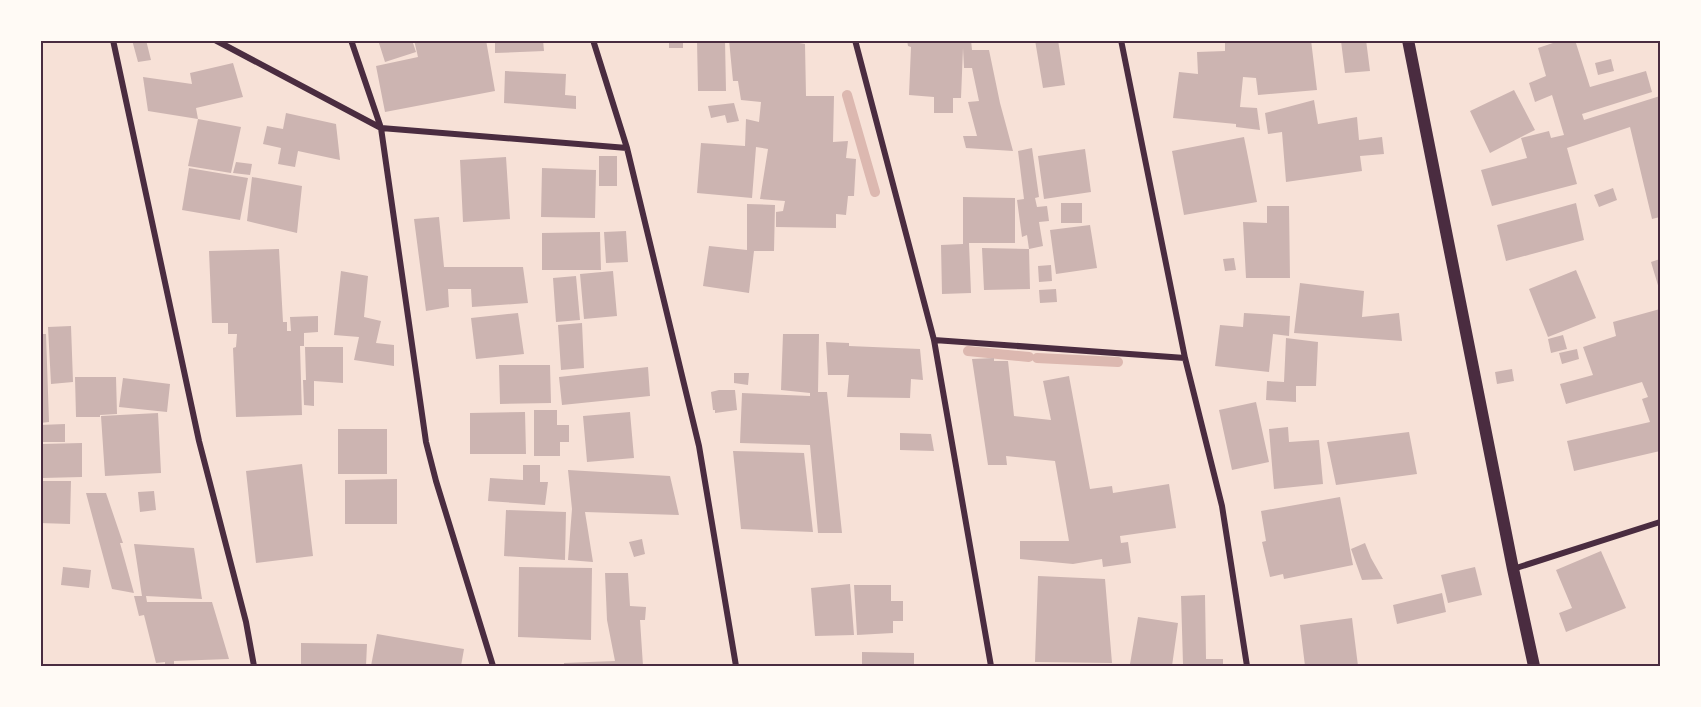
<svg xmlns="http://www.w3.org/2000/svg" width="1701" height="707" viewBox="0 0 1701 707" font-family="'PT Sans',sans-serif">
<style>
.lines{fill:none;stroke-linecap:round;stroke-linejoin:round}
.stream{stroke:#dcb8b0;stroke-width:10}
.building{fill:#ccb4b1}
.minor{stroke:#4a2c40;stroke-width:6}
.secondary{stroke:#4a2c40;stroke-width:12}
.neatline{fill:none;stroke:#4a2c40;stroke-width:2}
</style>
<rect width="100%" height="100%" fill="#f7e1d7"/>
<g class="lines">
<path class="stream" d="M847 95 875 192
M968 351 1029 357
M1037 358 1118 362"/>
</g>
<path class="building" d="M132 40H146L151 60 138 62Z
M378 40H412L416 52 385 62Z
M414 40H486L495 91 385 112 376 66 418 57Z
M495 40H543L544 51 495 53Z
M669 40H683V48H669Z
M697 40H725L726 91H698Z
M729 40H782L805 44 806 96H834L833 142 848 141 846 158 856 159 854 196H848L846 215 836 214V228L776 227V212L783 211 785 201 760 199 768 149 756 147 752 198 697 193 701 143 745 146 746 119 759 122 761 102 741 100 738 81H733Z
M907 40H971L972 50H989L1000 103 1013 151 966 148 963 136H977L968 102 979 101 972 68H964L963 48 961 98H953V113H934V97L909 95 911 47 908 46Z
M1035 40H1058L1065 85 1043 88Z
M1225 40H1311L1317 90 1258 95 1256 78 1243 77 1240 107 1257 108 1260 130 1236 127V124L1173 118 1179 72 1198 74 1197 52 1225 51Z
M1366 40 1370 71 1345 73 1341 41Z
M1553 40H1575L1590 87 1646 71 1652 92 1582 114 1584 120 1660 96V217L1652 219 1630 127 1567 148 1577 184 1492 206 1481 170 1527 158 1521 138 1549 131 1551 138 1564 135 1552 95 1535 102 1529 83 1546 76 1538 48 1553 43Z
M1611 59 1614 71 1598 75 1595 63Z
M233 63 243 97 196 108 198 119 148 111 143 77 192 84 190 73Z
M505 71 566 74 565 95 576 96V109L504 103Z
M1514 90 1535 130 1490 153 1470 111Z
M1314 100 1318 124 1357 117 1359 140 1382 137 1384 154 1360 156 1362 171 1286 182 1282 132 1268 134 1265 113Z
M734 103 739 121 727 123 725 115 711 118 708 106Z
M286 113 336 124 340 160 298 151 295 167 278 164 281 148 263 144 267 126 283 129Z
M198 119 241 127 231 173 188 166Z
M1244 137 1257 202 1184 215 1172 151Z
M1032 148 1039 197 1035 198 1037 207 1047 206 1049 221 1039 222 1043 246 1029 249 1027 235 1022 237 1017 200 1024 199 1018 151Z
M1085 149 1091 192 1044 199 1038 156Z
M599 156H617V186H599Z
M506 157 510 219 463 222 460 160Z
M236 162 252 164 250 175 233 173Z
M189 168 248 178 240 220 182 210Z
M542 168 596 170 595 218 541 217Z
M252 177 302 186 297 233 247 221Z
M1613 188 1617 200 1599 207 1594 195Z
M963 197 1015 198V243H969L971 293 942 294 941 245 963 244Z
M1061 203H1082V223H1061Z
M1576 203 1584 240 1506 261 1497 225Z
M747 204 775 205 774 251H754L749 293 703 286 709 246 747 250Z
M1267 206H1289L1290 278H1246L1243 222 1267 223Z
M439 217 444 267H523L528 303 472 307 471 289H448L449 307 426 311 414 219Z
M1090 225 1097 268 1056 274 1050 230Z
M626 231 628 262 606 263 604 232Z
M600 232 601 270H542V233Z
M982 248 1029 249 1030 289 984 290Z
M279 249 283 322H287V331H291L290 317 318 316V332L304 333V346H300L302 415 236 417 233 348 236 347 237 334H228V323H212L209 251Z
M1234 258 1236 270 1225 271 1223 259Z
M1660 259V292L1651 262Z
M1051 265 1052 281 1039 282 1038 266Z
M1576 270 1596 318 1548 337 1529 289Z
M341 271 368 276 364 317 381 321 376 343 394 345V366L354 360 359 337 334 335Z
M613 271 617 316 584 319 580 274Z
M576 276 580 320 556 322 553 278Z
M1300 283 1364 291 1362 317 1399 313 1402 341 1294 333Z
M1056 289 1057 302 1040 303 1039 290Z
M1660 309V451L1574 471 1567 441 1650 422 1642 399 1648 397 1642 382 1566 404 1560 384 1593 375 1583 347 1616 336 1613 322Z
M518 313 524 354 476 359 471 318Z
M1244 313 1290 316 1289 336 1273 334 1269 372 1215 366 1220 325 1243 327Z
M582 323 584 368 561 370 558 325Z
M71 326 73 382 51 384 48 327Z
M40 334H46L49 422 40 423Z
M783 334H819L818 392H827L842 533H818L810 445 740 443 742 393 810 396V393L781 390Z
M1563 335 1567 349 1551 353 1548 339Z
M1286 338 1318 342 1316 386H1296V402L1266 400 1267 381 1284 382Z
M826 342 849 343V346L920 349 923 380 911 379 910 398 847 397 849 375H828Z
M305 347H343V383L314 381V406L304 405 303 380H306Z
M1577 349 1579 359 1562 364 1559 353Z
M994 358V361H1008L1014 416 1051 420 1043 381 1069 376 1090 489 1112 486 1113 493 1169 484 1176 528 1120 536 1121 543 1128 542 1131 563 1103 567 1102 559 1073 564 1020 559V541H1069L1055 461 1006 456 1007 465H988L972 359Z
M499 365H550L551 403 500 404Z
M648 367 650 396 562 405 559 377Z
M1512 369 1514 381 1497 384 1495 372Z
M734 373H749L748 385 734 383Z
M75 377H116L117 414 100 415V417H76Z
M123 378 170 384 167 412 119 407Z
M719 390H735L737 410 715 413V410H713L711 392Z
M1256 402 1269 462 1232 470 1219 410Z
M534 410H557V425H569V442H560V456H534Z
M525 412 526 454H470V413Z
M630 412 634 458 587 462 583 416Z
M158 413 161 473 105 476 101 416Z
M65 424V442H40V425Z
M1288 427 1289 442 1319 440 1323 484 1274 489 1269 429Z
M338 429H387V474H338Z
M1409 432 1417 474 1336 485 1327 442Z
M900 433 931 434 934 451 900 450Z
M82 443V477L42 478V444Z
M733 451 804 453 813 532 741 529Z
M302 464 313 556 256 563 246 471Z
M523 465H540V482H548L545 505 488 501 490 478 523 480Z
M568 470 670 476 679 515 585 512 593 562 568 560 572 509Z
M397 479V524H345V480Z
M40 481H71L70 524 40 523Z
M154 491 156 510 140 512 138 492Z
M86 493H106L123 543H120L134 593 112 589Z
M1340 497 1353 565 1284 579 1283 574 1270 577 1262 542 1266 541 1261 511Z
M506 510 566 512 565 560 504 556Z
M642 539 645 554 634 557 629 542Z
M1365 543 1371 558 1383 579 1362 580 1351 549Z
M134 544 194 548 202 599 146 596 147 602H212L229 659 174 661V666H165V662L156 663 144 615 139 616 134 596H142Z
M1601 551 1626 608 1566 632 1559 613 1572 608 1556 570Z
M63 567 91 570 89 588 61 585Z
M519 567 592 568 591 640 518 637Z
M1475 567 1482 595 1448 603 1441 575Z
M605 573H628L630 606 646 607 645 620H640L643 666H564V663L615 661 607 620Z
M1038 576 1105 579 1112 663 1035 662Z
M850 584 854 635 815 636 811 588Z
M854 585H891V601H903V621H893V633L857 635Z
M1442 593 1446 612 1397 624 1393 605Z
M1205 595 1206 659H1223V666L1183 664 1181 596Z
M1138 617 1178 623 1172 666H1127V664H1130Z
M1352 618 1358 666H1305L1300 625Z
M377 634 464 649 461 666H371Z
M301 643 367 644 366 666H301Z
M862 652 914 653V666H862Z"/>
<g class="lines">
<path class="minor" d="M113 40 199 441 246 622 254 666
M215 40 381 128 627 148
M351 40 381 128 426 442 436 481 493 666
M593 40 627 148 699 446 736 666
M855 40 934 340 991 666
M1121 40 1185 358 1222 506 1247 666
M934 340 1185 358
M1513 569 1660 522"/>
<path class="secondary" d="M1408 40 1513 569 1534 666"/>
</g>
<rect width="1701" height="707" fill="none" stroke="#fffaf5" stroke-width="84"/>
<rect x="42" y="42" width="1617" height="623" class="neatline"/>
</svg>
